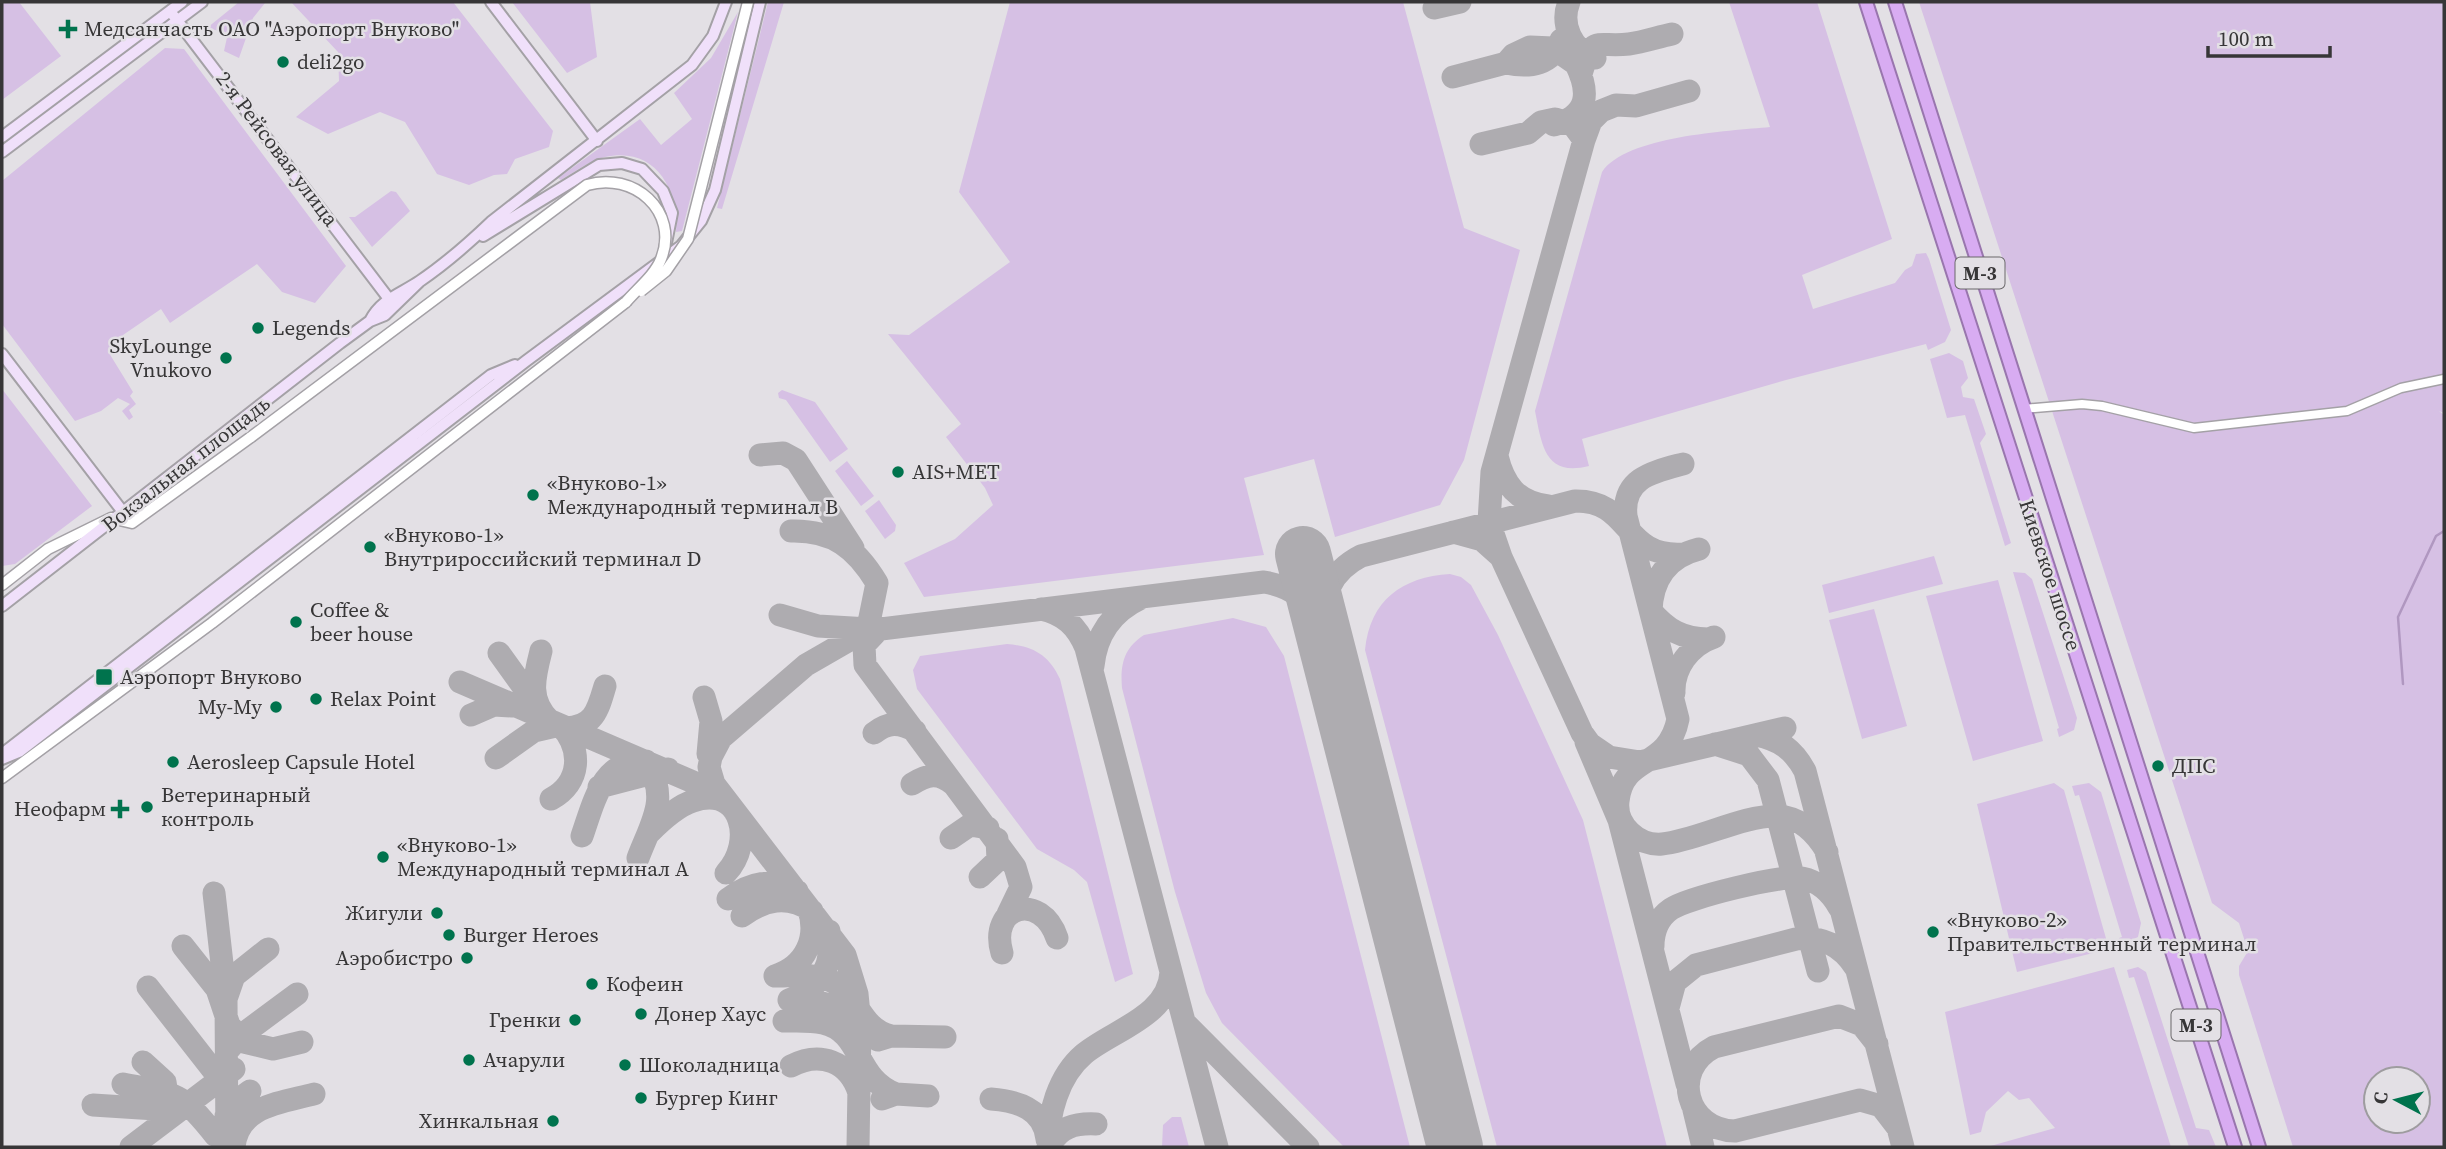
<svg xmlns="http://www.w3.org/2000/svg" width="2446" height="1149" viewBox="0 0 2446 1149" font-family="'Source Serif 4',serif">
<style>
.green{fill:#d6c0e4;fill-rule:evenodd}
.lines{fill:none;stroke-linecap:round;stroke-linejoin:round}
.stream{stroke:#b097c0;stroke-width:2.5}
.taxiway{stroke:#aeacb0;stroke-width:23}
.runway{stroke:#aeacb0;stroke-width:56}
.minor-casing{stroke:#a4a1a6;stroke-width:11}
.tertiary-casing{stroke:#a4a1a6;stroke-width:13}
.secondary-casing{stroke:#a4a1a6;stroke-width:14}
.trunk-casing{stroke:#9976ae;stroke-width:16}
.minor{stroke:#fff;stroke-width:8}
.tertiary{stroke:#fff;stroke-width:10}
.secondary{stroke:#f0e0fa;stroke-width:10}
.trunk{stroke:#d8acf2;stroke-width:12}
.tertiary-bridge-casing{stroke:#a4a1a6;stroke-width:13;stroke-linecap:butt}
.tertiary-bridge{stroke:#fff;stroke-width:10}
.poi-dot{fill:#00734d;stroke:#e3e0e5;stroke-width:2.5}
.labels{text-anchor:middle;stroke-width:5;stroke-linejoin:round;paint-order:stroke}
.shield{fill:#e3e0e5;stroke:#6b696b;stroke-width:2}
.shield-label{font-size:19px;font-weight:bold;fill:#373637}
.poi-label{font-size:21px;fill:#373637;stroke:#e3e0e5;text-anchor:start}
.street-label{font-size:21px;fill:#373637;stroke:#e3e0e5}
</style>
<rect width="100%" height="100%" fill="#e3e0e5"/>
<path class="green" d="M2 2H19L61 56 2 100Z
M239 2 265 3 253 18 239 58 224 51 228 33 207 28Z
M291 2H453L553 131 549 147 515 159 507 174 494 175 469 185 437 174 405 122 380 112 328 134 296 117 339 81 338 52Z
M512 2H590L597 57 567 73Z
M768 2H784L722 209 717 208Z
M1010 2H1403L1464 228 1520 250 1464 460 1440 505 1335 537 1314 459 1244 478 1264 555 924 597 904 563 955 539 993 505 985 488 946 437 961 424 888 334 909 335 1010 262 959 192Z
M1729 2H1817L1892 239 1802 275 1813 309 1895 283 1905 270 1912 266 1916 254 1926 253 1929 259 1951 330 1945 342 1928 350 1926 344 1786 380 1582 439 1589 466C1545 477 1542 446 1535 411L1602 172C1626 136 1728 131 1770 127Z
M1919 2H2444V413L2439 411 2444 415V1147H2293L2239 975V966L2248 951 2239 923 2212 903ZM2376 1079H2418V1121H2376Z
M738 12 682 231 676 232C679 189 655 146 605 157 590 160 575 172 561 180L558 178 640 119 661 145 692 119 674 93 711 58Z
M165 48 184 49 346 266 315 303 282 292 257 264 170 323 161 309 123 335 126 341 109 353 133 392 130 396 136 404 129 410 133 417 129 420 122 411 130 404 118 398 101 411 75 421 2 324V181Z
M391 191 396 192 410 211 372 247 349 217H355Z
M1949 353 1963 361 1968 378 1961 387 1963 397 1974 399 1986 434 1980 443 2011 543 2005 546 1965 415 1947 418 1930 359Z
M2 389 92 506 15 564 2 566Z
M782 390 815 402 848 449 830 462 786 400 779 398 778 393Z
M847 461 874 496 861 506 835 471Z
M879 500 896 525 895 531 885 539 865 511Z
M1934 556 1943 584 1829 613 1822 585Z
M2013 572 2025 573 2032 579 2077 718 2074 730 2059 737 2057 729 2059 728Z
M1450 574 1461 577 1471 585 1498 635 1583 820 1667 1147H1497L1365 650C1370 600 1402 577 1450 574Z
M1998 580 2043 741 1973 761 1926 596Z
M1874 609 1907 726 1862 739 1829 620Z
M1233 618 1266 627 1284 656 1410 1147H1344L1222 1023 1206 993 1175 892 1122 688C1120 664 1124 648 1144 635Z
M1007 644C1033 646 1049 655 1060 679L1133 974 1115 982 1087 882 1074 870 1037 849 917 689 913 670 920 656Z
M2054 783 2064 790 2109 949 2017 972 1977 804Z
M2089 783 2101 792 2141 923 2138 937 2121 945 2119 938 2122 937 2079 795 2075 796 2072 786Z
M2114 967 2171 1147H1987L2055 1128 2029 1098 2019 1100 2008 1091 1986 1112 1981 1132 1970 1135 1945 1012Z
M2138 967 2146 972 2196 1128 2209 1130 2216 1147H2189L2134 977 2129 978 2127 970Z
M1172 1117H1181L1189 1147H1162L1163 1125Z"/>
<g class="lines">
<path class="stream" d="M2403 684 2398 617 2436 536 2444 531"/>
<path class="taxiway" d="M1569 2C1560 24 1572 51 1595 58
M1434 8 1460 2
M1506 63C1530 68 1552 65 1561 40
M1581 74C1593 33 1596 48 1629 44 1643 42 1658 37 1672 34
M1453 77 1506 63 1513 55 1530 47 1553 48 1576 64C1590 93 1589 115 1554 125
M1584 140 1591 121 1601 111 1616 105 1636 106 1689 91
M1481 144 1528 133 1541 122 1555 119 1573 125 1584 140 1492 472 1489 522 1501 557
M760 455 783 453 796 460 853 548
M1497 456C1504 485 1517 502 1548 506
M1683 464C1653 472 1622 478 1626 516L1678 719C1668 770 1623 754 1618 801 1615 825 1638 846 1662 844 1696 841 1743 815 1777 816 1800 817 1816 833 1827 852
M791 531C833 530 856 548 877 583L865 642
M1453 532 1482 540 1501 557 1582 733 1590 744 1609 757 1640 762 1785 728
M1699 549C1667 557 1652 579 1651 611 1667 630 1683 639 1708 639
M1041 609C1064 614 1077 626 1086 648L1217 1147
M780 615 818 626 869 629
M880 628 864 645 865 665 1015 867 1021 887 1008 914
M1322 628C1323 595 1330 572 1361 556L1575 501C1632 500 1622 558 1683 554
M541 651C534 678 528 700 550 721
M499 653 535 703
M1093 666C1096 635 1113 611 1141 598
M460 682 721 794
M1674 693C1673 668 1690 645 1714 637
M704 697 711 721 708 754
M471 715 494 705 512 706
M566 728C594 727 598 710 605 686
M874 733C888 722 899 722 915 731
M1756 735C1780 740 1793 749 1805 771L1903 1147
M1586 742 1619 820 1687 1084
M1715 744 1749 755 1768 780 1818 971
M496 758 534 731 560 725C583 749 581 783 551 799
M912 784C928 774 938 772 953 784
M599 787 668 769
M649 833C661 821 677 806 693 801 742 785 755 842 726 873
M582 836C594 802 602 759 646 761 670 798 652 821 638 858
M951 838 970 825 988 828
M980 877 998 860 997 839
M214 893 226 999 227 1147
M728 899C751 882 771 878 797 891
M742 916C764 900 787 894 812 911
M183 946 217 989 229 1025 244 1042 273 1049 302 1042
M1653 946C1653 932 1658 918 1671 909 1687 898 1783 874 1802 878 1818 881 1831 893 1839 907
M1002 953C988 905 1041 891 1057 938
M775 976C792 976 814 973 829 980 859 992 858 1028 891 1036
M775 976C806 966 819 937 808 907
M148 987 216 1074 225 1092
M226 999 234 976 268 949
M789 1000C821 989 834 965 829 931
M789 1000C825 1002 842 1001 860 1037
M1668 1008 1675 982 1696 965 1796 939C1821 935 1842 946 1855 967
M784 1021C796 1021 810 1020 823 1023 863 1032 854 1078 896 1094
M1187 1025 1308 1147
M878 1040 891 1036 945 1037
M1877 1044 1862 1025 1839 1016 1714 1047C1670 1070 1686 1130 1735 1131L1860 1100 1881 1106 1898 1128
M230 1048 239 1037 297 994
M143 1062 165 1082 168 1101
M791 1066C820 1051 849 1061 859 1093
M123 1084C178 1095 179 1090 215 1135
M882 1099 896 1094 928 1096
M991 1099C1018 1101 1044 1109 1047 1139
M93 1105 156 1109 185 1102
M1694 1110 1703 1147
M226 1116 235 1102 250 1091
M131 1147 234 1069
M234 1147C238 1106 280 1103 314 1094
M858 1147 860 1024 857 994 845 955 714 784 709 767 711 757 721 738 806 665 865 631 1264 582C1295 587 1308 601 1322 628
M1048 1147C1048 1114 1058 1076 1084 1054 1113 1030 1169 1016 1171 972
M1049 1147C1059 1127 1075 1123 1096 1124"/>
<path class="runway" d="M1303 554 1455 1147"/>
<defs>
<path id="minor" d="M2023 409 2082 404 2102 406 2194 428 2347 411 2401 388 2444 379"/>
<path id="tertiary" d="M115 519 132 523 251 437
M2 585 48 549 111 518
M2 778 212 623 626 302"/>
<path id="secondary" d="M491 2 597 141
M170 11 389 299
M2 137 182 2
M2 152 202 2
M483 236 599 165 622 163 642 169 663 191 672 213 665 248
M370 321C381 299 401 294 420 281 445 264 469 243 491 222L692 65 713 36 726 2
M2 354 123 512
M2 606 340 343 370 321 385 315 419 282
M2 754 491 375 515 365
M2 759 19 752 526 361 681 246 701 221 715 190 760 2"/>
<path id="trunk" d="M1866 2 2235 1147
M1895 2 2259 1147"/>
</defs>
<use href="#minor" class="minor-casing"/>
<use href="#tertiary" class="tertiary-casing"/>
<use href="#secondary" class="secondary-casing"/>
<use href="#trunk" class="trunk-casing"/>
<use href="#minor" class="minor"/>
<use href="#tertiary" class="tertiary"/>
<use href="#secondary" class="secondary"/>
<use href="#trunk" class="trunk"/>
<defs>
<path id="tertiary-bridge" d="M641 291 666 271 688 239 748 2
M251 437 587 185C633 171 680 211 661 259 655 275 637 289 626 302"/>
</defs>
<use href="#tertiary-bridge" class="tertiary-bridge-casing"/>
<use href="#tertiary-bridge" class="tertiary-bridge"/>
</g>
<g class="poi-dot">
<path d="M64.5 18.5h7v7h7v7h-7v7h-7v-7h-7v-7h7z"/>
<circle cx="283" cy="62" r="7"/>
<circle cx="258" cy="328" r="7"/>
<circle cx="226" cy="358" r="7"/>
<circle cx="898" cy="472" r="7"/>
<circle cx="533" cy="495" r="7"/>
<circle cx="370" cy="547" r="7"/>
<circle cx="296" cy="622" r="7"/>
<rect x="95" y="668" width="18" height="18" rx="3.5"/>
<circle cx="316" cy="699" r="7"/>
<circle cx="276" cy="707" r="7"/>
<circle cx="173" cy="762" r="7"/>
<circle cx="2158" cy="766" r="7"/>
<circle cx="147" cy="807" r="7"/>
<path d="M116.5 798.5h7v7h7v7h-7v7h-7v-7h-7v-7h7z"/>
<circle cx="383" cy="857" r="7"/>
<circle cx="437" cy="913" r="7"/>
<circle cx="1933" cy="932" r="7"/>
<circle cx="449" cy="935" r="7"/>
<circle cx="467" cy="958" r="7"/>
<circle cx="592" cy="984" r="7"/>
<circle cx="641" cy="1014" r="7"/>
<circle cx="575" cy="1020" r="7"/>
<circle cx="469" cy="1060" r="7"/>
<circle cx="625" cy="1065" r="7"/>
<circle cx="641" cy="1098" r="7"/>
<circle cx="553" cy="1121" r="7"/>
</g>
<g class="labels">
<g class="shield">
<rect x="1955.5" y="257.5" width="49" height="31" rx="5"/>
<rect x="2171.5" y="1009.5" width="49" height="31" rx="5"/>
</g>
<g class="shield-label">
<text x="1980" y="280">М-3</text>
<text x="2196" y="1032">М-3</text>
</g>
<g class="poi-label">
<text x="84" y="36">Медсанчасть ОАО "Аэропорт Внуково"</text>
<text x="297" y="69">deli2go</text>
<text x="272" y="335">Legends</text>
<text x="212" y="353" text-anchor="end">SkyLounge<tspan x="212" dy="24">Vnukovo</tspan></text>
<text x="912" y="479">AIS+MET</text>
<text x="547" y="490">«Внуково-1»<tspan x="547" dy="24">Международный терминал B</tspan></text>
<text x="384" y="542">«Внуково-1»<tspan x="384" dy="24">Внутрироссийский терминал D</tspan></text>
<text x="310" y="617">Coffee &amp;<tspan x="310" dy="24">beer house</tspan></text>
<text x="120" y="684">Аэропорт Внуково</text>
<text x="330" y="706">Relax Point</text>
<text x="262" y="714" text-anchor="end">Му-Му</text>
<text x="187" y="769">Aerosleep Capsule Hotel</text>
<text x="2172" y="773">ДПС</text>
<text x="161" y="802">Ветеринарный<tspan x="161" dy="24">контроль</tspan></text>
<text x="106" y="816" text-anchor="end">Неофарм</text>
<text x="397" y="852">«Внуково-1»<tspan x="397" dy="24">Международный терминал А</tspan></text>
<text x="423" y="920" text-anchor="end">Жигули</text>
<text x="1947" y="927">«Внуково-2»<tspan x="1947" dy="24">Правительственный терминал</tspan></text>
<text x="463" y="942">Burger Heroes</text>
<text x="453" y="965" text-anchor="end">Аэробистро</text>
<text x="606" y="991">Кофеин</text>
<text x="655" y="1021">Донер Хаус</text>
<text x="561" y="1027" text-anchor="end">Гренки</text>
<text x="483" y="1067">Ачарули</text>
<text x="639" y="1072">Шоколадница</text>
<text x="655" y="1105">Бургер Кинг</text>
<text x="539" y="1128" text-anchor="end">Хинкальная</text>
</g>
<g class="street-label">
<text transform="translate(277 149) rotate(53)" y="7">2-я Рейсовая улица</text>
<text transform="translate(186 464) rotate(-38)" y="7">Вокзальная площадь</text>
<text transform="translate(2050 575) rotate(72)" y="7">Киевское шоссе</text>
</g>
</g>
<rect width="2446" height="1149" fill="none" stroke="#373637" stroke-width="7"/>
<g transform="translate(2397 1100) rotate(277)"><circle r="33" fill="#e3e0e5" stroke="#9e9c9f" stroke-width="2"/>
<path d="M0-5L12 26L0 18L-12 26Z" fill="#00734d"/>
<text y="-10" font-size="19" font-weight="bold" text-anchor="middle" fill="#373637">С</text>
</g>
<path d="M2208 46v10h122v-10" fill="none" stroke="#373637" stroke-width="3.5"/>
<text x="2218" y="46" font-size="21" fill="#373637" stroke="#e3e0e5" stroke-width="5" paint-order="stroke">100 m</text>
</svg>
